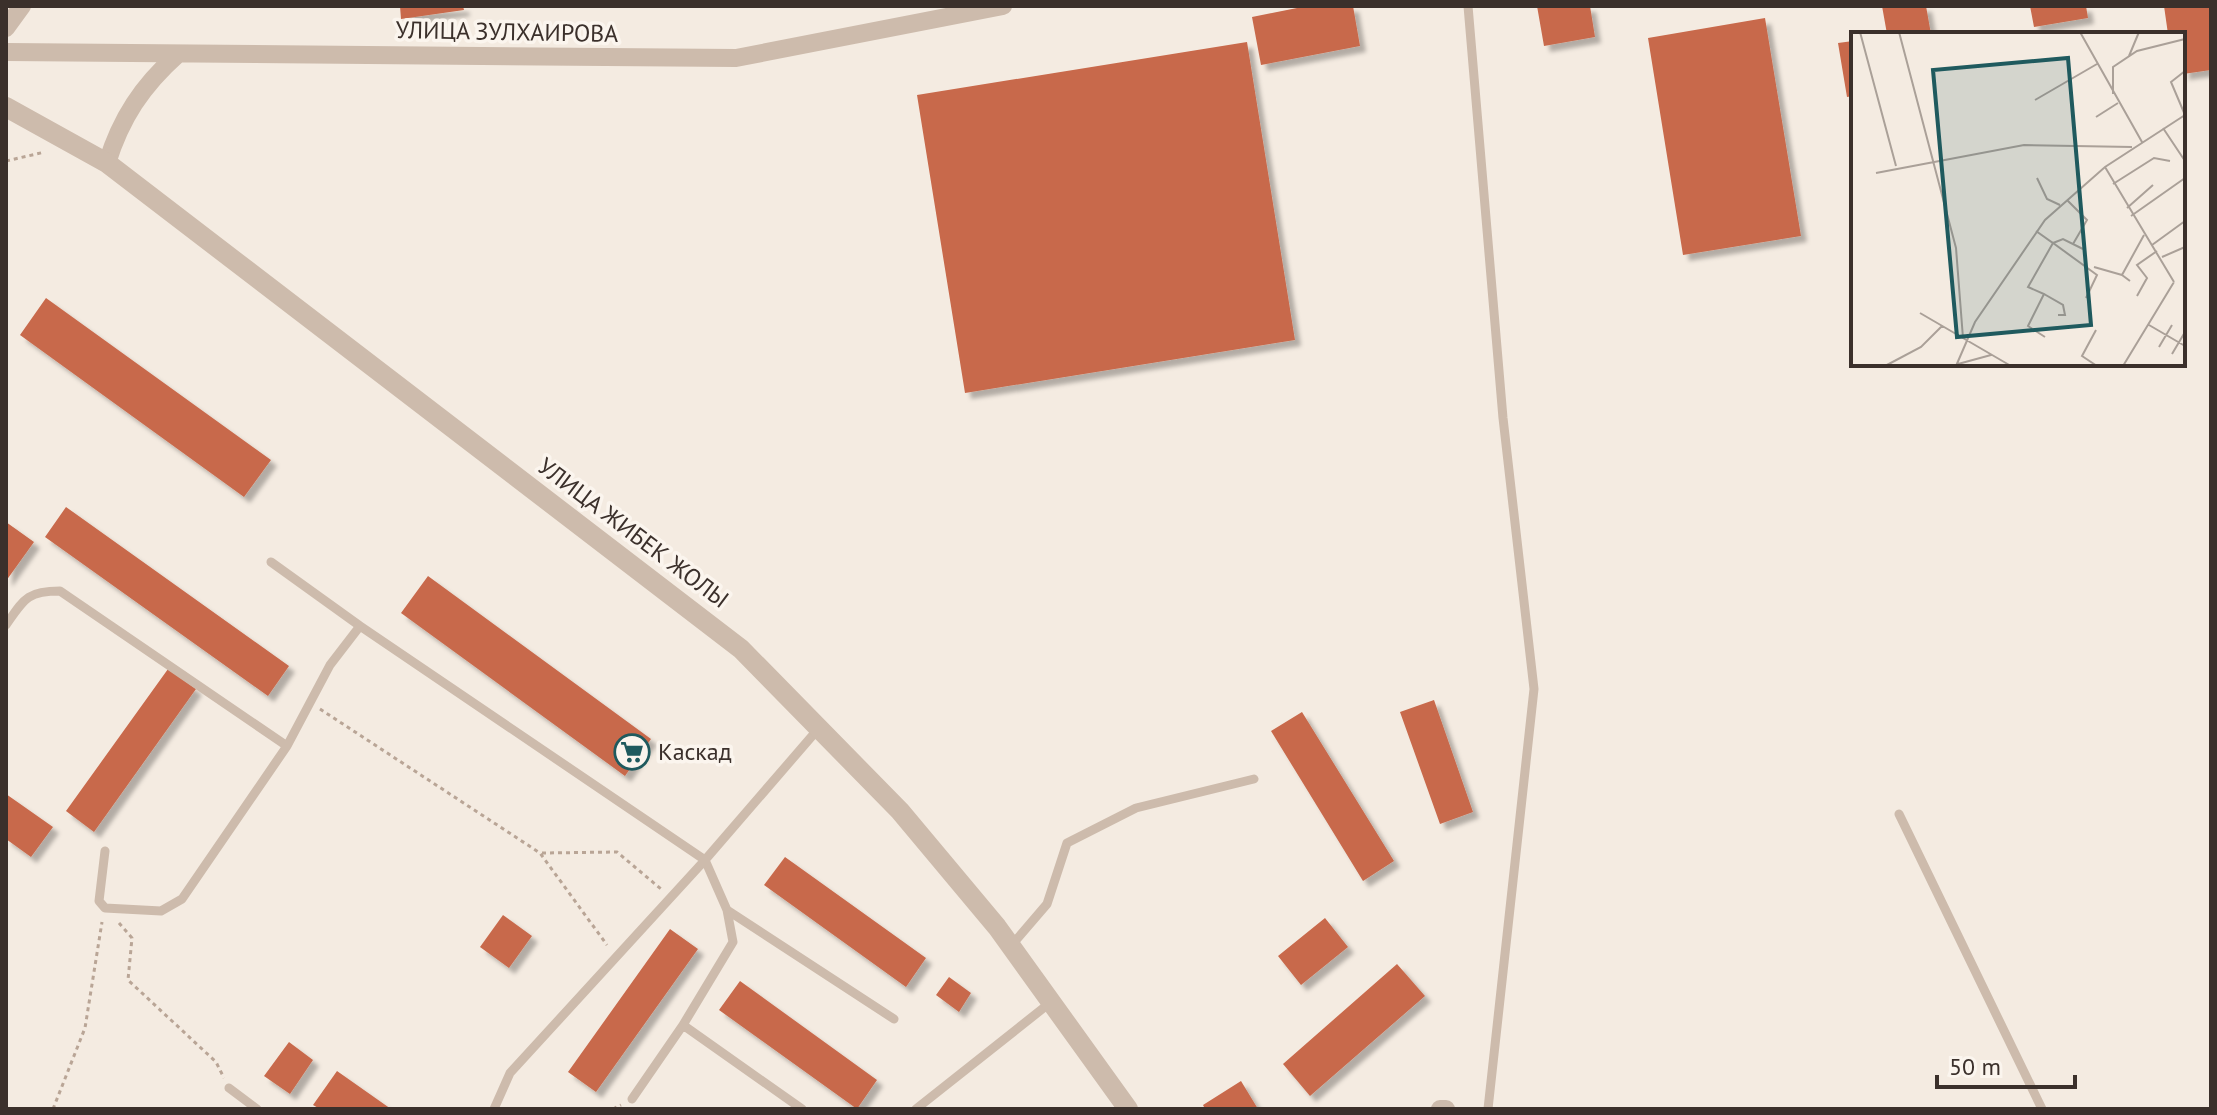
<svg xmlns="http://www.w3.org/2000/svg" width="2217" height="1115" viewBox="0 0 2217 1115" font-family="'PT Sans',sans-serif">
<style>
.building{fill:#c8694b;filter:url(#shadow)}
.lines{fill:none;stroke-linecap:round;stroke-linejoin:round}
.path{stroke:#b9a596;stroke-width:3;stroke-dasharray:4 4;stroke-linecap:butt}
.service{stroke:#cdbbac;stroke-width:9}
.minor{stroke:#cdbbac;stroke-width:18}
.tertiary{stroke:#cdbbac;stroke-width:20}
.labels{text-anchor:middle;stroke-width:7;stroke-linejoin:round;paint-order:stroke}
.street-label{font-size:24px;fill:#3b302b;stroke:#fbf5ee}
.poi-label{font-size:24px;fill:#3b302b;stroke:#fbf5ee;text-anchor:start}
.inset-road{fill:none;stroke:#aaa098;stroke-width:2}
.view{fill:#1f5a5e;fill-opacity:0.15;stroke:#1f5a5e;stroke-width:4}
.inset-edge{fill:none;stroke:#3b302b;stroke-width:4}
</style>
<defs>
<filter id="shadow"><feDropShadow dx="6" dy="6" stdDeviation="2" flood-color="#0004"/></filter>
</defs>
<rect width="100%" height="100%" fill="#f4ebe1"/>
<path class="building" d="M400 6H463L464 10 401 19Z
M1307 6H1353L1360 46 1261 65 1252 17Z
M1537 6H1590L1595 37 1544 46Z
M1882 6H1926L1931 34H1887Z
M2030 6H2086L2088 18 2034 27Z
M2164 6H2211V70L2183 74V34H2168Z
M1765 18 1801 236 1683 255 1648 38Z
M1853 41V96L1847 97 1838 43Z
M1247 42 1295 340 965 393 917 95Z
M46 298 271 460 244 497 20 335Z
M66 507 289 666 268 696 45 537Z
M6 522 34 542 6 581Z
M428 576 651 739 625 776 401 613Z
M168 669 196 689 94 832 66 811Z
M1434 700 1473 812 1440 824 1400 712Z
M1302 712 1394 861 1363 881 1271 731Z
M6 794 53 827 31 857 6 839Z
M785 857 926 958 906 987 764 885Z
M503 915 532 936 509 968 480 947Z
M1325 918 1348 947 1301 985 1278 956Z
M670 929 698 949 596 1092 568 1072Z
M1397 964 1425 996 1310 1096 1283 1064Z
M949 977 971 993 959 1012 936 995Z
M740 981 877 1080 857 1109 719 1010Z
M289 1042 313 1060 290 1094 264 1076Z
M337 1071 391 1109H320L313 1105Z
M1241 1081 1258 1109H1205L1203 1105Z"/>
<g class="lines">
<path class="path" d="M6 161 45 152
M320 709 540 853 607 945
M542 853 617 852 661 889
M119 923 132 938 128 980 216 1062 224 1078
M53 1109 85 1028 102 922
M613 1109 621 1105"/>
<path class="service" d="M1468 6 1503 418 1534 689 1488 1109
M271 562 360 626
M6 625C24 599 27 591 60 591L287 746 330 665 360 626 705 860 510 1073 494 1109
M1899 814 2042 1109
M105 851 99 901 105 908 161 911 182 899 287 746
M727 910 894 1019
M1011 946 1047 904 1067 843 1136 808 1254 779
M683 1025 802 1109
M229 1088 257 1109
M632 1099 683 1025 733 942 727 910 705 860 819 728
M916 1109 1051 1002"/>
<path class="minor" d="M6 28 22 6
M6 52 736 58 1003 6
M107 163C121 118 142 86 178 54
M1440 1109H1446"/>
<path class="tertiary" d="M6 107 107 163 741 649 900 811 997 927 1128 1109"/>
</g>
<defs>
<symbol id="supermarket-ring" viewBox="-11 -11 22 22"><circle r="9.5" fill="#fbf5ee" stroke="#1f5a5e" stroke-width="1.5"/><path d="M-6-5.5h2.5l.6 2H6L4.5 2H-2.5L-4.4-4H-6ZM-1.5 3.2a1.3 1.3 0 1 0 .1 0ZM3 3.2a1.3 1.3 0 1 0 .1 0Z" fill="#1f5a5e"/></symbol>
</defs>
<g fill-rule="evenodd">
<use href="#supermarket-ring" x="612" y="732" width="40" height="40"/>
</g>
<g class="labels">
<g class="street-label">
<text transform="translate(507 32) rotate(1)" y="8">УЛИЦА ЗУЛХАИРОВА</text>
<text transform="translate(633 533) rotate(37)" y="8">УЛИЦА ЖИБЕК ЖОЛЫ</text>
</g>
<g class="poi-label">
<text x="658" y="760">Каскад</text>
</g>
</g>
<g transform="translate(1851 32)">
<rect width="334" height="334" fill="#f4ebe1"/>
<path class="inset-road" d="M9 0 45 134M48 0 105 216 112 306M229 0 291 110M278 24 288 0M334 39 320 50 334 83M262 62V35L286 19 334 7M184 68 246 32M245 85 267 71M312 96 334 129M254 135 323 250M25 141 173 113 281 115M186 146 196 167 209 173M262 152 303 126 319 129M216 168 236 188 222 212M276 176 302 153M280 184 334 146M185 199 202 211 212 207 232 217M301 213 334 189M311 225 334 215M243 235 271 243M279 249 271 243 293 203M193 262 212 273 214 283H207M286 264 296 246 286 233 306 219M69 281 160 334M298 293 334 314M245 298 231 324 246 334M194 305 177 294 193 262 177 255 202 211 246 243 235 266M308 315 321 293M321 322 334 300M107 332 140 323M34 334 70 315 91 294M105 334 124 290 194 188 254 135 334 83M272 334 323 250"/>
<path class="view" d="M217 26 240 293 106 305 82 38Z"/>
<rect width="334" height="334" class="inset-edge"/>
</g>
<rect width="2217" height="1115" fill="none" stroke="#3b302b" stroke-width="16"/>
<path d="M1937 1075v12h138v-12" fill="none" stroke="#3b302b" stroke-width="4"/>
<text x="1949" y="1075" font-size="24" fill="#3b302b" stroke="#fbf5ee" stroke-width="6" paint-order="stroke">50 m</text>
</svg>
